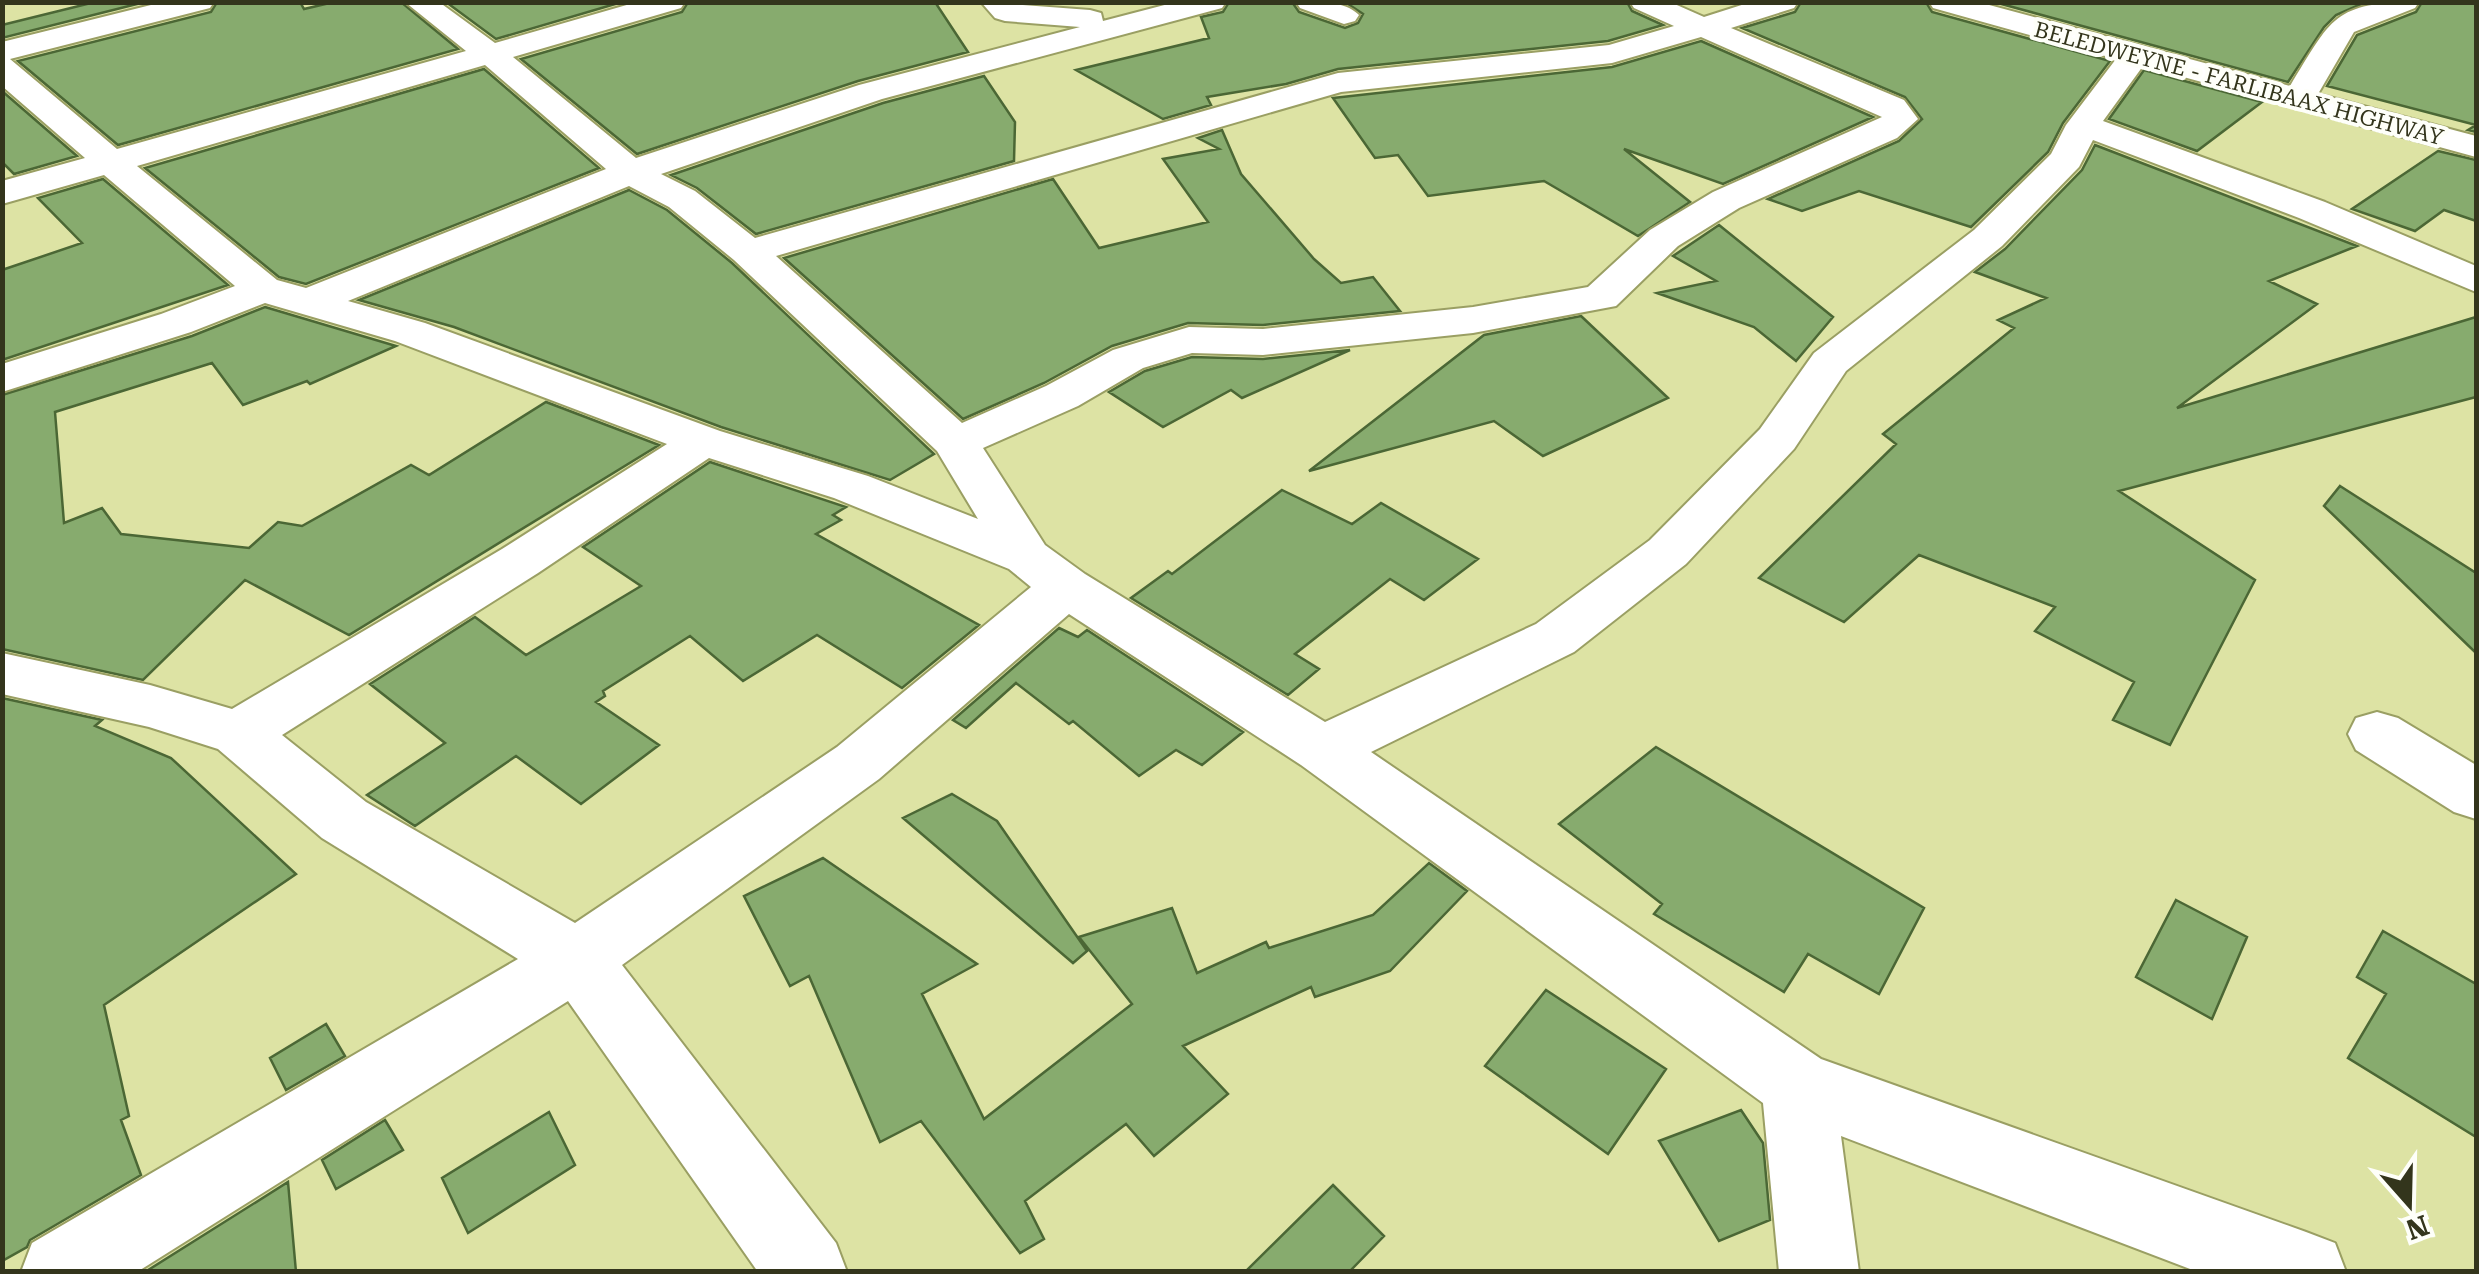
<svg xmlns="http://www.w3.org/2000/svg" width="2479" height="1274" viewBox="0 0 2479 1274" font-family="'Roboto Serif',serif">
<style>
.building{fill:#87ab6e;stroke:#4b6735;stroke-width:2.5}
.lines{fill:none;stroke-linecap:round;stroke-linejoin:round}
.minor-casing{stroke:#9a9f63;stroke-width:4}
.minor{fill:#fff;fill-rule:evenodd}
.labels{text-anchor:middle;stroke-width:8;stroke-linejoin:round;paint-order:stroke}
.far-street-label{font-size:22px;fill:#33351c;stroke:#fefff9}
</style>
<rect width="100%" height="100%" fill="#dde3a4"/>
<path class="building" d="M95 2H145L2 38V25Z
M217 2H300L304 9 334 2H401L458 49 118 145 18 61 211 12Z
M446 2H622L496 39Z
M688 2H935L968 52 858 81 637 154 521 59 682 12Z
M1229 2H1292L1299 12 1345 28 1358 23 1363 14 1345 2H1627L1632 11 1663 25 1608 41 1338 69 1286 84 1207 97 1211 105 1163 119 1076 70 1209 38 1201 17 1223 12Z
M1801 2H1926L1932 12 2110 61 2063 123 2048 152 1971 227 1859 191 1802 211 1768 199 1899 141 1922 119 1905 97 1742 28 1795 12Z
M1994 2H2366L2336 15 2324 27 2288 82Z
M2422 2H2476V132L2468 130 2476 125 2327 86 2357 35 2416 12Z
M1701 41 1873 117 1723 184 1624 149 1690 202 1638 236 1544 181 1428 196 1398 155 1375 158 1333 98 1612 67Z
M484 69 599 168 306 284 279 277 145 168Z
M2144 70 2262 102 2197 151 2109 119Z
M984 76 1015 122 1014 161 756 234 697 188 671 175 883 103Z
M2 91 77 156 14 174 2 162Z
M1222 130 1241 174 1314 259 1341 283 1373 277 1400 311 1263 325 1188 323 1112 346 1044 383 963 419 784 258 1053 179 1099 248 1208 222 1163 159 1219 149 1198 138Z
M2095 145 2357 246 2269 281 2317 304 2177 408 2476 317V397L2119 491 2255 580 2170 745 2113 720 2134 682 2035 631 2055 607 1919 555 1844 622 1759 578 1896 444 1883 434 2014 328 1998 320 2046 298 1975 272 2005 249 2082 170Z
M2438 151 2476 160V221L2444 210 2415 231 2352 209Z
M103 179 228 285 2 360V270L82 243 38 198Z
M629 190 667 210 732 263 934 454 890 480 721 427 454 327 359 300Z
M1719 225 1833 317 1796 361 1754 327 1657 293 1716 281 1673 256Z
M265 307 396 346 310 384 307 381 243 405 212 363 55 412 64 523 102 508 121 534 249 548 278 522 302 526 411 465 429 475 546 402 659 445 349 635 245 580 143 680 2 649V395L192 336Z
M1581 316 1668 398 1543 456 1494 421 1309 471 1484 335Z
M1350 350 1242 398 1231 390 1163 427 1109 392 1145 371 1192 357 1263 359Z
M710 462 846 507 833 515 841 520 816 534 979 625 902 688 817 635 743 681 690 636 603 691 605 696 596 702 659 745 581 804 516 756 415 826 367 795 445 743 370 684 475 617 526 655 641 586 583 547Z
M2340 486 2476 573V653L2324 506Z
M1282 490 1352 524 1381 503 1478 559 1424 600 1390 579 1295 654 1319 669 1288 695 1131 598 1168 571 1172 574Z
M1059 628 1078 637 1087 630 1243 732 1202 765 1176 750 1139 776 1073 721 1069 724 1016 683 966 728 953 720Z
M2 698 102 720 95 726 171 758 296 874 104 1005 129 1116 121 1120 141 1175 30 1240 27 1247 2 1261Z
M1656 747 1924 908 1879 994 1808 954 1784 992 1654 914 1662 904 1559 824Z
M952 794 997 821 1087 951 1073 963 903 818Z
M823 858 977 964 922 994 984 1119 1132 1004 1079 937 1172 908 1197 973 1266 942 1269 948 1373 915 1429 863 1467 891 1390 971 1315 997 1311 987 1183 1046 1228 1094 1154 1156 1126 1124 1025 1201 1044 1239 1020 1253 921 1121 880 1142 809 976 790 986 744 896Z
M2176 900 2247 937 2212 1019 2136 977Z
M2383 931 2476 984V1137L2348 1058 2386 994 2357 977Z
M1546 990 1666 1069 1608 1154 1485 1066Z
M326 1024 345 1056 286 1090 270 1058Z
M1741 1110 1763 1143 1770 1220 1719 1241 1659 1141Z
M549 1112 575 1165 468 1233 442 1178Z
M385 1120 403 1150 336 1189 322 1160Z
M288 1182 296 1272H145Z
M1333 1185 1384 1236 1349 1272H1245Z"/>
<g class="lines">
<defs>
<path id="minor" d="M163 2H214L210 8 10 59 117 149 466 51 405 2H439L495 43 637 2H685L681 8 513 57 636 158 859 85 1080 27 1005 21 995 18 981 2 1090 10 1101 13 1103 21 1176 2H1226L1222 8 882 99 661 174 695 191 755 238 1338 73 1609 45 1674 26 1634 8 1630 2H1670L1704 17 1751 2H1798L1794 8 1731 28 1904 100 1918 119 1897 138 1739 208 1678 246 1616 306 1473 333 1263 355 1192 353 1143 368 1078 406 983 448 1045 545 1085 574 1325 722 1536 624 1650 540 1760 429 1814 353 1974 230 2051 154 2066 125 2116 59 1933 8 1929 2H1978L2290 86C2332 18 2333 2 2419 2L2415 8 2354 32 2318 94 2476 136V157L2143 66 2103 121 2325 202 2476 266V292L2299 218 2093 140 2079 167 2002 246 1846 371 1794 449 1686 564 1574 652 1371 752 1821 1059 2306 1232 2335 1243 2346 1272H2198L1841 1136 1859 1272H1779L1763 1103 1301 765 1069 614 879 779 622 965 836 1243 847 1272H758L568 1001 137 1272H21L32 1243 518 959 322 838 218 749 149 727 2 694V653L150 685 232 709 502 549 667 444 395 341 265 303 191 332 2 392V364L161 314 235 286 104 175 2 204V181L85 158 2 86V42ZM1701 37 1882 117 1713 192 1650 230 1588 287 1473 307 1263 329 1189 327 1113 350 1046 386 962 423 776 256 1341 92 1612 63ZM485 65 606 169 306 288 277 280 137 166ZM629 186 669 207 734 260 937 451 978 519 868 476 720 431 425 323 348 301ZM709 458 834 498 1009 569 1031 587 837 747 575 923 366 802 282 735 538 573Z
M1296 2C1316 2 1345 0 1359 15L1355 21 1344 24 1300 8Z
M2377 712 2398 718 2476 765V819L2454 812 2356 750 2348 734 2356 718Z"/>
</defs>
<use href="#minor" class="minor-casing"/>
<use href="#minor" class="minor"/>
</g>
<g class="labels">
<g class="far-street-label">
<text transform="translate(2239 83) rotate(15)" y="8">BELEDWEYNE - FARLIBAAX HIGHWAY</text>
</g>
</g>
<rect width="2479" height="1274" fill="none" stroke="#33351c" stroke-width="10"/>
<g transform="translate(2409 1204) rotate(160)" stroke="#fefff9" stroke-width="8" paint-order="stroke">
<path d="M0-8L18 38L0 25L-18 38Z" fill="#33351c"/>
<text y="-15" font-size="28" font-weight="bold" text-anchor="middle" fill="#33351c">N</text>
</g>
</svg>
